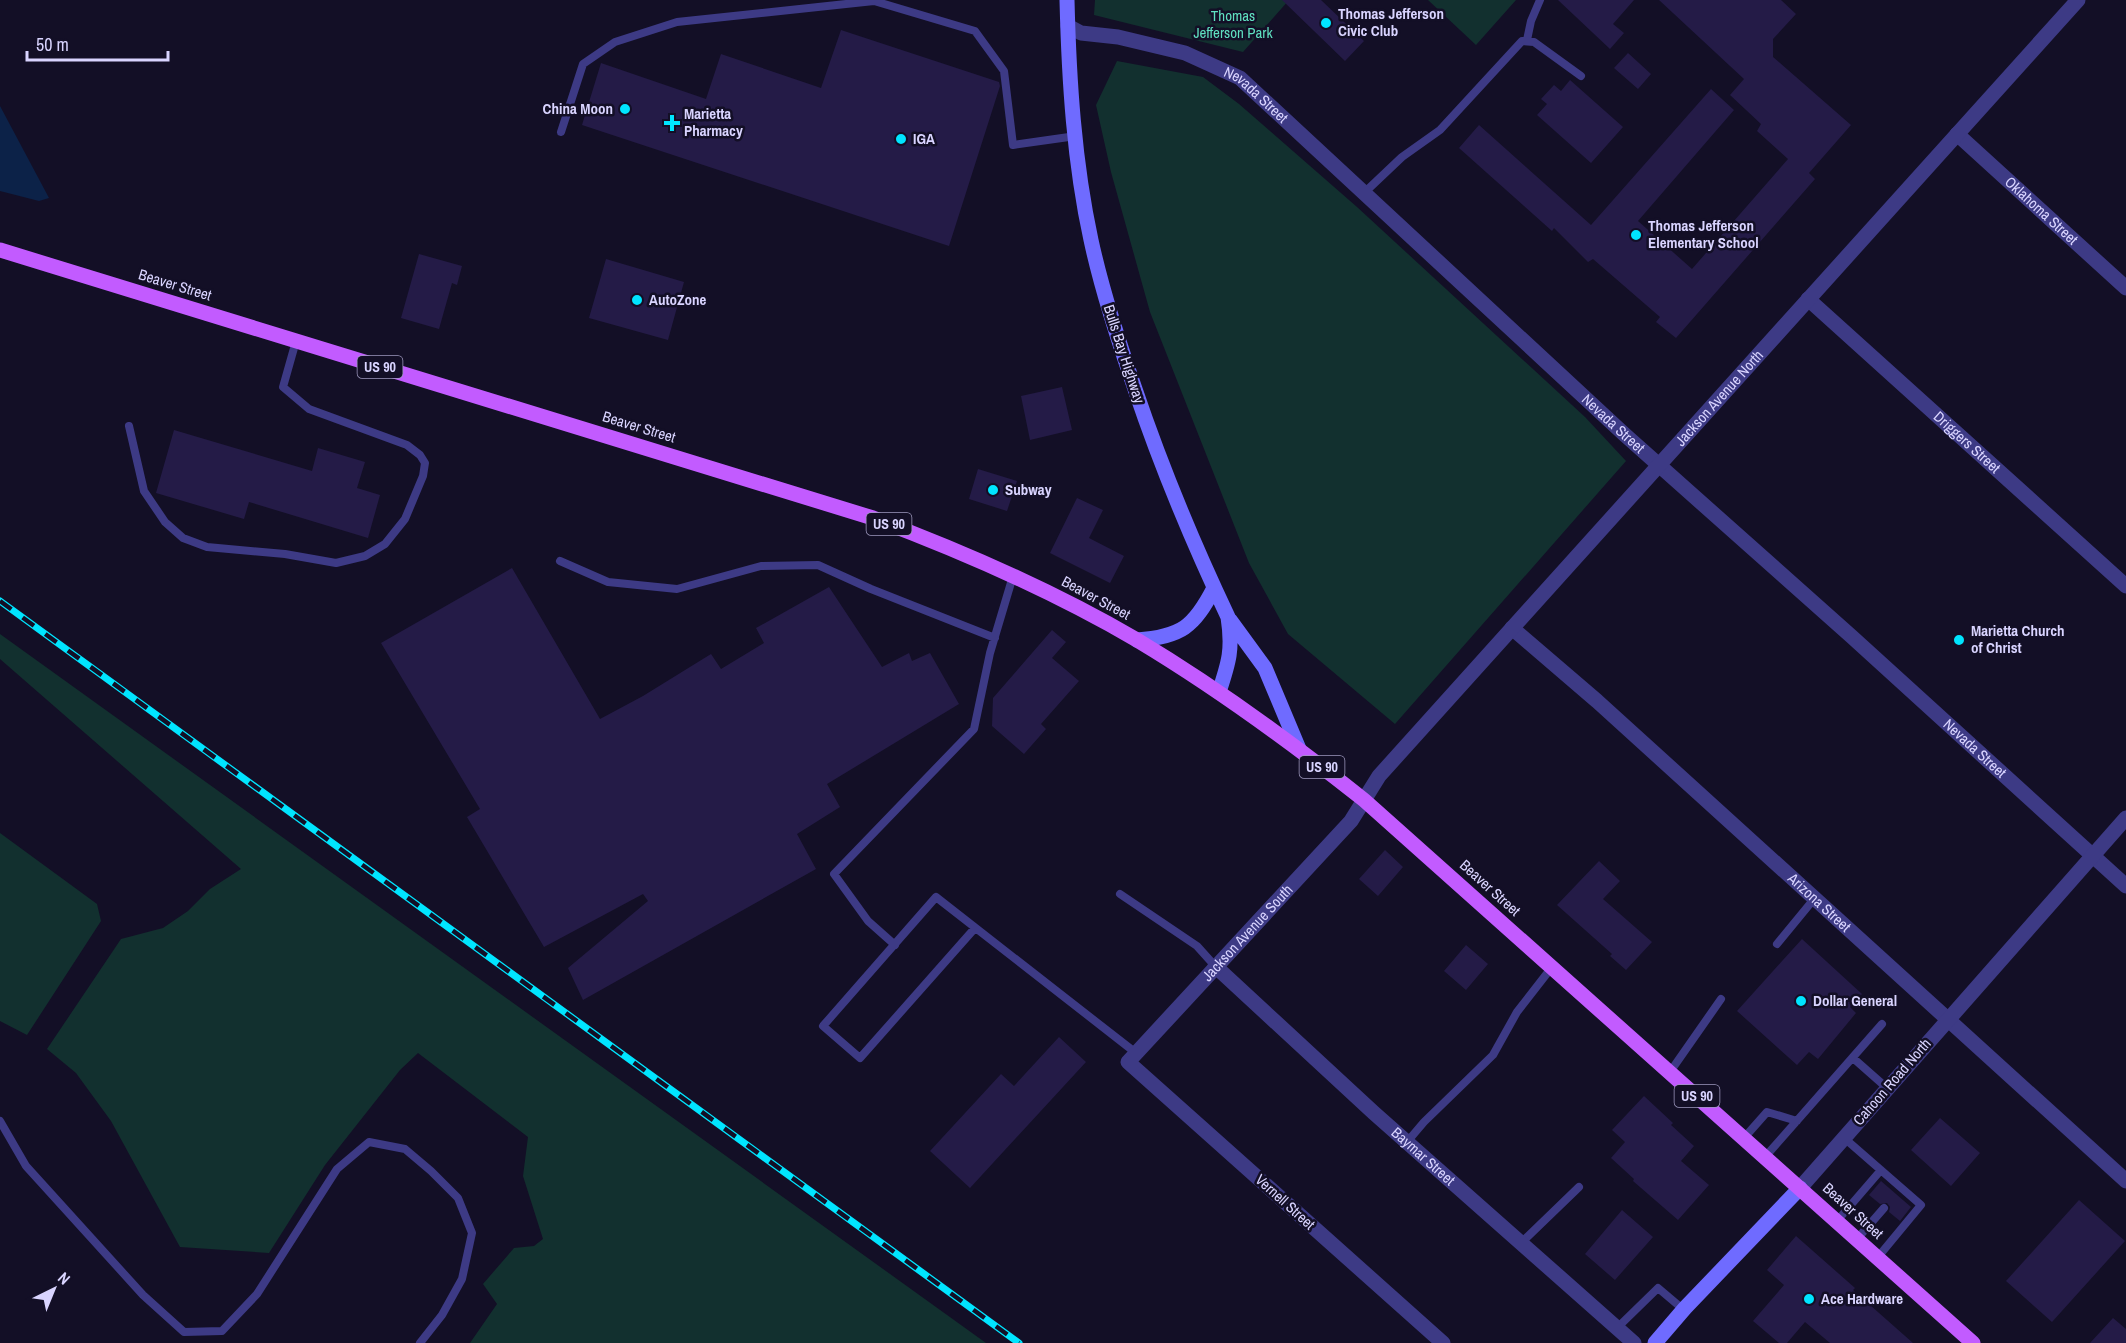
<svg xmlns="http://www.w3.org/2000/svg" width="2126" height="1343" viewBox="0 0 2126 1343" font-family="'Archivo Narrow',sans-serif">
<style>
.green{fill:#12302f}
.water{fill:#0c2248}
.building{fill:#241b47}
.lines{fill:none;stroke-linecap:round;stroke-linejoin:round}
.service{stroke:#3d3a85;stroke-width:8}
.minor{stroke:#3d3a85;stroke-width:15}
.tertiary{stroke:#3d3a85;stroke-width:15}
.secondary{stroke:#6f6bff;stroke-width:15}
.primary{stroke:#c25bff;stroke-width:15}
.rail-casing{stroke:#00e5ff;stroke-width:7}
.rail{stroke:#130f26;stroke-width:4.5;stroke-dasharray:14;stroke-linecap:butt}
.poi-dot{fill:#00e5ff;stroke:#130f26;stroke-width:2}
.labels{text-anchor:middle;stroke-width:5;stroke-linejoin:round;paint-order:stroke}
.shield{fill:#130f26;stroke:#9e99be;stroke-width:1.5}
.shield-label{font-size:14px;font-weight:bold;fill:#d9d4ff}
.poi-label{font-size:15px;font-weight:bold;fill:#d9d4ff;stroke:#130f26;text-anchor:start}
.park-label{font-size:15px;fill:#5fe0c0;stroke:#130f26}
.street-label{font-size:15px;fill:#d9d4ff;stroke:#130f26}
</style>
<rect width="100%" height="100%" fill="#130f26"/>
<path class="green" d="M1095 0H1289L1243 52 1094 15Z
M1428 0H1516L1476 45Z
M1117 61 1203 77 1239 104 1357 207 1585 417 1626 461 1395 724 1288 634 1249 563 1150 312 1111 172 1096 105Z
M0 634 986 1343H470L497 1304 483 1284 514 1248 534 1246 543 1239 523 1176 528 1137 418 1053 400 1070 325 1165 269 1253 180 1247 111 1121 76 1073 47 1049 121 939 163 928 188 911 210 889 241 869 0 659Z
M0 833 97 904 101 921 27 1035 0 1021Z"/>
<path class="water" d="M0 106 49 198 39 201 0 191Z"/>
<path class="building" d="M1282 0H1321L1364 41 1345 61Z
M1558 0H1634L1613 24 1624 33 1610 49Z
M1659 0H1781L1796 14 1773 39V57L1851 125 1809 173 1815 179 1676 338 1656 322 1660 317 1593 259 1588 262 1554 228 1552 231 1459 148 1479 125 1591 225 1711 89 1734 110 1638 221 1692 269 1788 159 1757 131 1761 124 1730 95 1744 79Z
M841 30 999 82 1000 86 949 246 582 125 601 63 706 99 721 54 821 88Z
M1628 53 1651 74 1638 89 1614 68Z
M1570 80 1623 127 1591 163 1537 115 1547 104 1541 99 1554 85 1561 91Z
M419 254 462 266 457 285 452 283 439 329 401 318Z
M606 259 684 282 668 340 589 318Z
M1062 387 1072 430 1030 440 1021 396Z
M174 430 312 471 318 448 365 462 357 488 380 495 368 538 249 502 244 519 156 493Z
M978 469 1017 481 1007 511 969 499Z
M1077 498 1103 510 1089 538 1124 556 1110 583 1050 553Z
M512 568 600 719 643 696 711 654 721 669 764 643 756 628 829 587 882 667 909 653 912 661 930 653 959 704 827 784 840 807 797 834 816 869 583 1000 568 968 648 901 643 894 544 947 467 817 480 809 381 643Z
M1052 630 1066 642 1052 658 1079 681 1041 724 1046 729 1024 754 992 726 993 698Z
M1385 850 1403 867 1378 896 1359 879Z
M1599 861 1620 881 1603 899 1652 942 1626 970 1610 956 1612 954 1557 905Z
M1802 939 1862 994 1850 1007 1856 1013 1818 1059 1809 1052 1797 1065 1737 1011Z
M1466 945 1488 964 1466 990 1444 971Z
M1059 1037 1086 1062 970 1188 930 1151 1001 1074 1014 1086Z
M1644 1096 1673 1123 1671 1125 1694 1146 1681 1161 1709 1185 1678 1220 1633 1181 1634 1179 1611 1158 1625 1142 1612 1130Z
M1940 1118 1980 1153 1951 1186 1911 1150Z
M1881 1181 1911 1207 1900 1221 1889 1212 1890 1207 1887 1203 1880 1204 1869 1195Z
M2079 1200 2125 1241 2052 1322 2006 1281Z
M1622 1210 1653 1237 1615 1280 1585 1254Z
M1796 1236 1855 1288 1853 1290 1913 1343H1830L1805 1322 1787 1343H1779L1753 1321 1784 1285 1767 1270Z
M2113 1318 2126 1329V1343H2090Z"/>
<g class="lines">
<path class="service" d="M1527 40 1531 21 1540 0
M561 132 583 64 615 42 677 22 874 1 975 31 1004 71 1013 145 1076 136
M1364 193 1402 157 1440 130 1522 41 1534 42 1581 76
M129 426 144 491 165 522 183 538 207 547 285 554 336 563 365 556 385 544 405 519 423 476 425 463 420 455 407 445 309 409 283 387 296 341
M560 561 608 582 677 589 761 566 818 565 871 589 995 638
M1120 894 1197 946 1215 966
M975 928 860 1058 823 1026 936 897 1136 1053
M1777 944 1814 899
M895 945 868 921 834 874 974 729 990 653 1013 576
M1853 1058 1887 1088
M1670 1072 1721 999
M0 1121 26 1166 143 1295 184 1332 222 1331 257 1294 337 1169 369 1142 405 1149 431 1171 458 1198 472 1233 462 1279 442 1315 420 1343
M1843 1137 1921 1205 1878 1257
M1744 1138 1767 1112 1797 1121
M1407 1142 1424 1122 1493 1055 1517 1012 1552 967
M1765 1157 1882 1024
M1837 1221 1881 1170
M1857 1239 1884 1208
M1521 1243 1579 1187
M1617 1328 1658 1288 1684 1310"/>
<g class="minor">
<path id="s1" d="M1068 26 1081 33 1118 37 1185 53 1240 78 1624 434 1851 636 2126 886"/>
<path id="s2" d="M1957 134 2126 288"/>
<path id="s3" d="M1808 299 2126 586"/>
<path id="s4" d="M1512 628 1597 701 2126 1181"/>
<path id="s5" d="M1215 966 1374 1113 1634 1343"/>
<path id="s6" d="M1443 1343 1128 1062 1351 821 1379 776 2078 0"/>
</g>
<path class="tertiary" d="M1800 1188 2126 818"/>
<path class="secondary" d="M1067 0C1069 80 1074 162 1091 240 1102 291 1118 340 1135 389 1161 466 1193 543 1228 617 1233 649 1229 662 1219 692
M1230 620 1265 668 1299 749
M1137 640C1181 637 1194 627 1214 588
M1655 1343 1685 1308 1800 1188"/>
<path class="primary" d="M0 250 873 518C964 552 1053 591 1137 640 1217 688 1291 742 1364 800L1973 1343"/>
<defs>
<path id="rail" d="M0 601 1019 1343"/>
</defs>
<use href="#rail" class="rail-casing"/>
<use href="#rail" class="rail"/>
</g>
<g class="poi-dot">
<circle cx="1326" cy="23" r="6"/>
<circle cx="625" cy="109" r="6"/>
<path d="M669 114h6v6h6v6h-6v6h-6v-6h-6v-6h6z"/>
<circle cx="901" cy="139" r="6"/>
<circle cx="1636" cy="235" r="6"/>
<circle cx="637" cy="300" r="6"/>
<circle cx="993" cy="490" r="6"/>
<circle cx="1959" cy="640" r="6"/>
<circle cx="1801" cy="1001" r="6"/>
<circle cx="1809" cy="1299" r="6"/>
</g>
<g class="labels">
<g class="shield">
<rect x="357.5" y="356" width="45" height="22" rx="4.5"/>
<rect x="866.5" y="513" width="45" height="22" rx="4.5"/>
<rect x="1299.5" y="756" width="45" height="22" rx="4.5"/>
<rect x="1674.5" y="1085" width="45" height="22" rx="4.5"/>
</g>
<g class="shield-label">
<text x="380" y="372">US 90</text>
<text x="889" y="529">US 90</text>
<text x="1322" y="772">US 90</text>
<text x="1697" y="1101">US 90</text>
</g>
<g class="poi-label">
<text x="1338" y="19">Thomas Jefferson<tspan x="1338" dy="17">Civic Club</tspan></text>
<text x="613" y="114" text-anchor="end">China Moon</text>
<text x="684" y="119">Marietta<tspan x="684" dy="17">Pharmacy</tspan></text>
<text x="913" y="144">IGA</text>
<text x="1648" y="231">Thomas Jefferson<tspan x="1648" dy="17">Elementary School</tspan></text>
<text x="649" y="305">AutoZone</text>
<text x="1005" y="495">Subway</text>
<text x="1971" y="636">Marietta Church<tspan x="1971" dy="17">of Christ</tspan></text>
<text x="1813" y="1006">Dollar General</text>
<text x="1821" y="1304">Ace Hardware</text>
</g>
<g class="park-label">
<text x="1233" y="21">Thomas<tspan x="1233" dy="17">Jefferson Park</tspan></text>
</g>
<g class="street-label">
<text dy="5" stroke="none"><textPath href="#s1" startOffset="204">Nevada Street</textPath></text>
<text dy="5" stroke="none"><textPath href="#s2" startOffset="114">Oklahoma Street</textPath></text>
<text transform="translate(175 285) rotate(17)" y="5">Beaver Street</text>
<text transform="translate(1124 354) rotate(72)" y="5">Bulls Bay Highway</text>
<text dy="5" stroke="none"><textPath href="#s6" startOffset="1312">Jackson Avenue North</textPath></text>
<text dy="5" stroke="none"><textPath href="#s1" startOffset="690">Nevada Street</textPath></text>
<text transform="translate(639 427) rotate(17)" y="5">Beaver Street</text>
<text dy="5" stroke="none"><textPath href="#s3" startOffset="214">Driggers Street</textPath></text>
<text transform="translate(1096 598) rotate(28)" y="5">Beaver Street</text>
<text dy="5" stroke="none"><textPath href="#s1" startOffset="1176">Nevada Street</textPath></text>
<text transform="translate(1490 888) rotate(42)" y="5">Beaver Street</text>
<text dy="5" stroke="none"><textPath href="#s4" startOffset="412">Arizona Street</textPath></text>
<text dy="5" stroke="none"><textPath href="#s6" startOffset="598">Jackson Avenue South</textPath></text>
<text transform="translate(1892 1082) rotate(-49)" y="5">Cahoon Road North</text>
<text dy="5" stroke="none"><textPath href="#s5" startOffset="282">Baymar Street</textPath></text>
<text transform="translate(1285 1202) rotate(42)" y="5">Vernell Street</text>
<text transform="translate(1853 1211) rotate(42)" y="5">Beaver Street</text>
</g>
</g>
<g transform="translate(54 1289) rotate(43)" stroke="#130f26" stroke-width="4.5" paint-order="stroke">
<path d="M0-4.5L10 22L0 15L-10 22Z" fill="#d9d4ff"/>
<text y="-9" font-size="16" font-weight="bold" text-anchor="middle" fill="#d9d4ff">N</text>
</g>
<path d="M27 51v9h141v-9" fill="none" stroke="#d9d4ff" stroke-width="3"/>
<text x="36" y="51" font-size="18" fill="#d9d4ff" stroke="#130f26" stroke-width="4.5" paint-order="stroke">50 m</text>
</svg>
